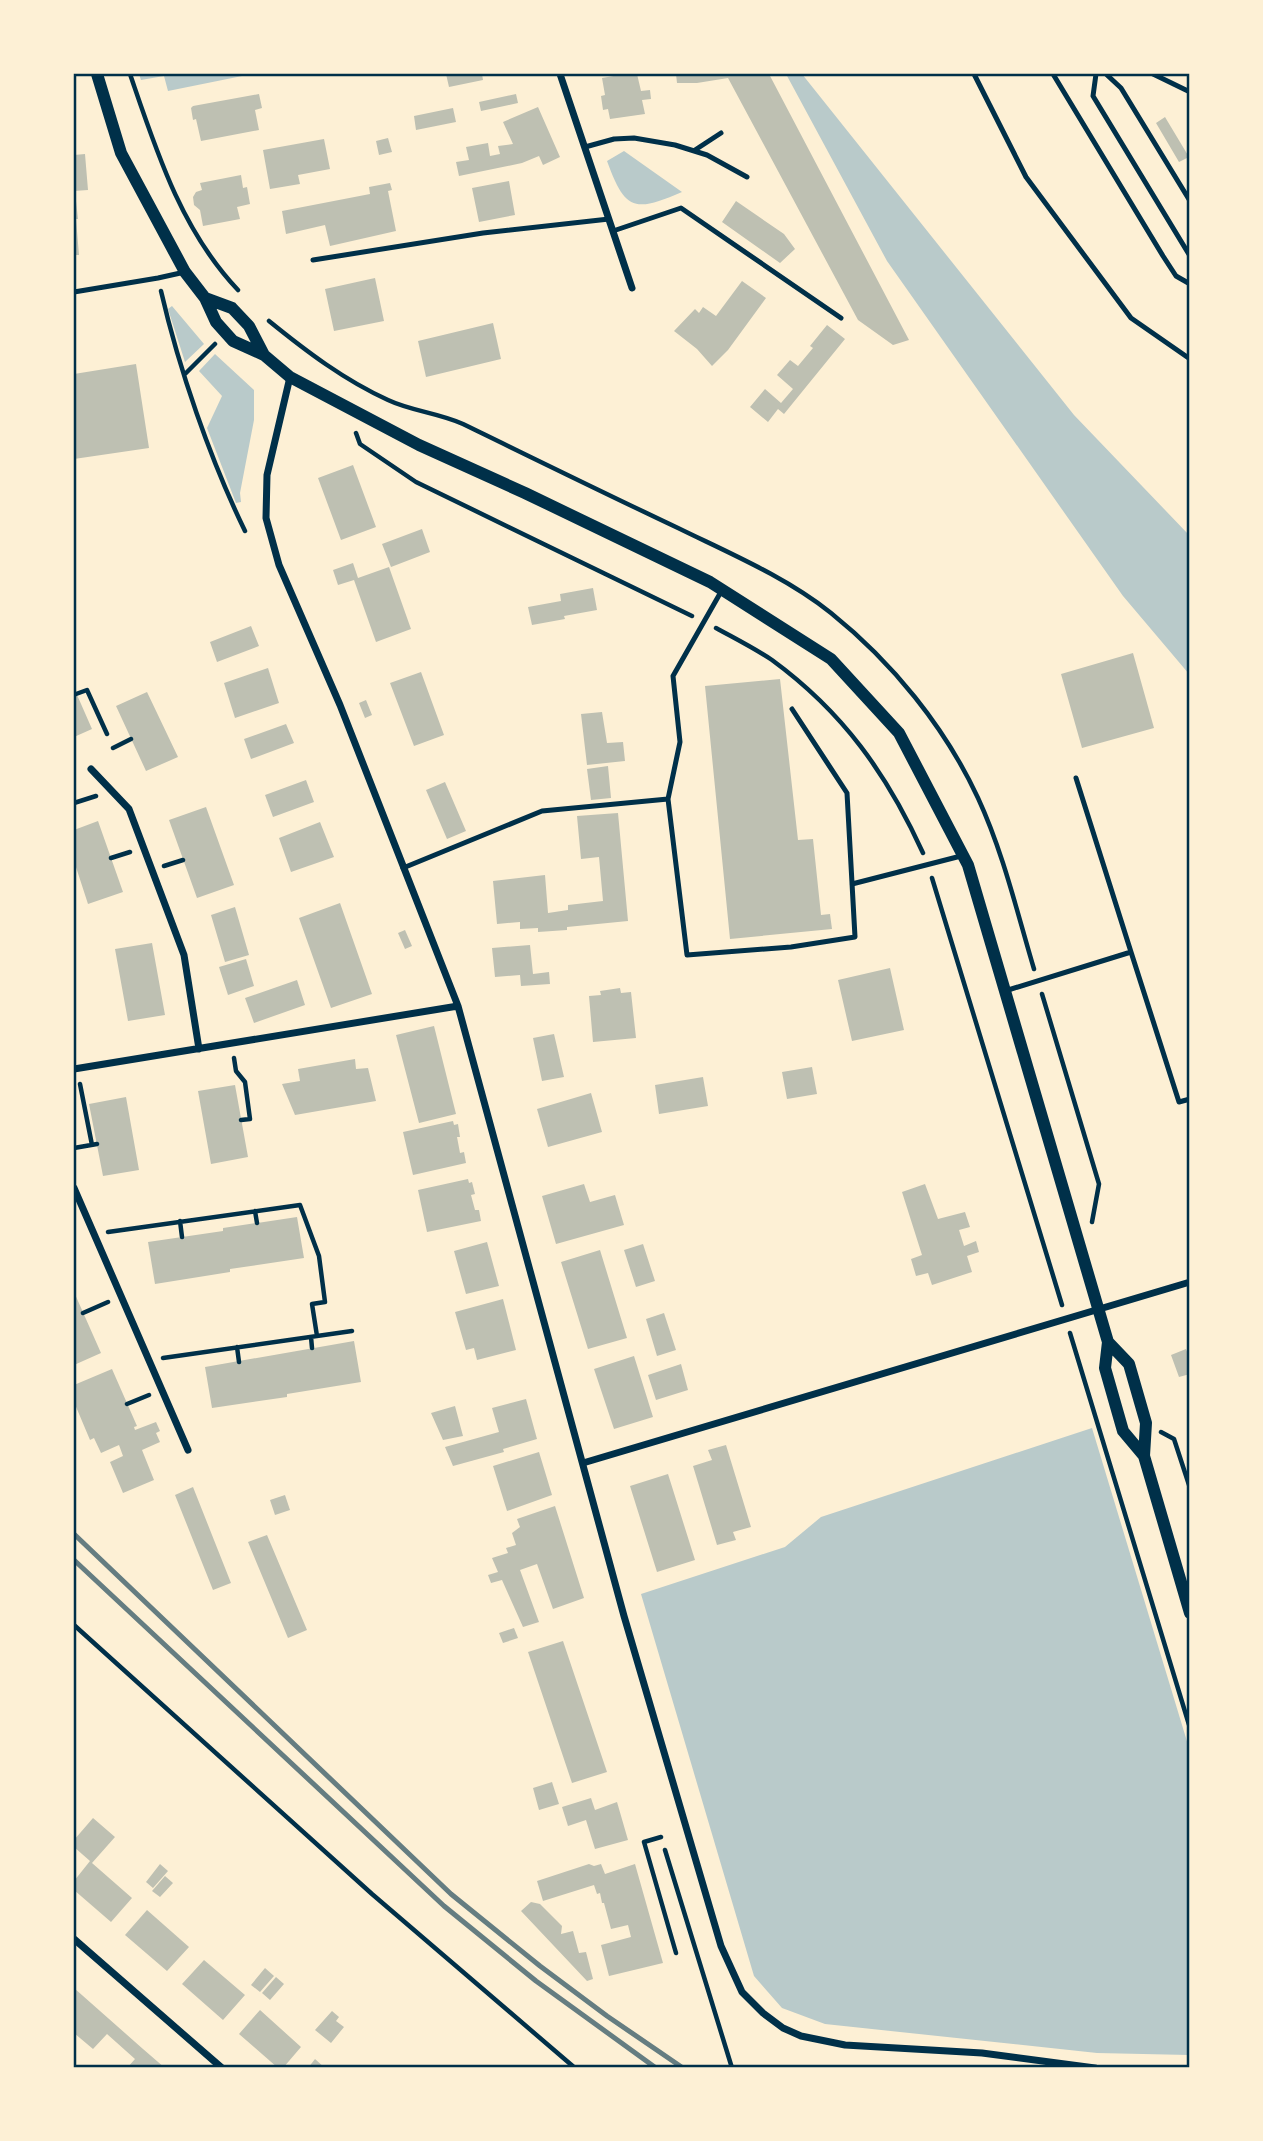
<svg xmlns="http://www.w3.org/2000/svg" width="1263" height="2141" viewBox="0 0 1263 2141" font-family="Helvetica,sans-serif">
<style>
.green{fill:#b9caca}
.building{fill:#bec0b2}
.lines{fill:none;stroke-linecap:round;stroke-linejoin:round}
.path{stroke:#003049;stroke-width:4.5}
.service{stroke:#003049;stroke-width:5}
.minor{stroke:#003049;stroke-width:7}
.tertiary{stroke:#003049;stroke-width:12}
.rail{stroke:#657d81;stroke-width:5}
.neatline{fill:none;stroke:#003049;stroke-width:2.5}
</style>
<rect width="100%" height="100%" fill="#fdf0d5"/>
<path class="green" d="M139 74H252L168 91 164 76 141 80Z
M786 74H802L1074 415 1189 535V674L1123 596 887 261Z
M624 151 682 192C634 213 625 210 607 161Z
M172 306 204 344 185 362 168 309Z
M215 354 254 390V420L240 493 241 502 236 503 207 428 222 396 199 371Z
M1092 1428 1189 1748V2055L1097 2053 825 2024 782 2008 754 1976 641 1594 785 1547 821 1517Z"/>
<path class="building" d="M446 74H482L483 80 449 87Z
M625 74H637L641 91 650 90 651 99 642 100 645 114 610 119 608 109 603 110 601 96 605 95 602 78Z
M676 74H769L909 340 893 345 858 320 728 78 697 83H677Z
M259 94 262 108 255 110 259 130 201 141 196 119 193 120 191 108 193 106Z
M516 94 518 103 481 111 479 102Z
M538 107 560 157 543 165 539 156 522 163 459 176 456 162 469 160 466 147 488 143 490 156 500 154 498 146 513 144 503 122Z
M453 108 456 122 416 130 414 116Z
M1165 117 1189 157 1179 162 1156 123Z
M388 138 392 152 379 155 376 141Z
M324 139 330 169 298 175 300 184 270 189 263 150Z
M85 154 88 190 74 191V155Z
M241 175 243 188 247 187 250 204 237 207 240 219 203 226 200 210 194 205 193 197 196 192 202 190 200 183Z
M509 181 515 215 479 222 472 188Z
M390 183 392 190 388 191 396 231 330 246 325 225 286 234 282 211 370 194 369 187Z
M74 192H75L78 219H76L79 255H74Z
M736 201 784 234 795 249 780 263 722 222Z
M375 278 384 321 334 331 325 289Z
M742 281 766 298 728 350 712 366 697 349 674 331 695 309 699 313 703 307 716 316Z
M493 323 501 359 426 377 418 341Z
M827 325 845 339 784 414 778 409 768 422 750 407 765 389 781 403 793 389 777 375 790 360 798 366 813 348 810 346Z
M136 364 149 448 74 459V374Z
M353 465 376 527 341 540 318 478Z
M422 529 430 552 391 567 382 544Z
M353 563 358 578 389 567 411 629 376 642 354 580 338 585 333 570Z
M593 588 597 610 564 616 565 619 532 625 528 607 561 601 560 594Z
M251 626 259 646 217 662 210 642Z
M1133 653 1154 728 1082 748 1061 674Z
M268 668 279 703 235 718 224 683Z
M421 672 444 735 414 746 390 683Z
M780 679 798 840 813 839 821 915 830 914 832 929 730 939 705 686Z
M74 688 92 729 74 737Z
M147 692 178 757 146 771 116 706Z
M366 700 372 715 365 718 359 703Z
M602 712 607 743 623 742 625 761 587 765 581 714Z
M286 724 294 743 251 759 244 739Z
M608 766 611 798 591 800 587 769Z
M306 780 314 802 273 817 265 795Z
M445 782 466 831 447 839 426 790Z
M206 807 234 885 197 898 169 820Z
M618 813 628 921 567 927V930L538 932V928L520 929V922L497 924 493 881 545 875 548 913 568 910V905L603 901 599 857 581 859 577 816Z
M98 821 123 892 88 904 74 861V830Z
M320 822 334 857 291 872 279 838Z
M340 903 372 994 331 1008 299 918Z
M235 907 249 955 225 962 211 915Z
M405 930 412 946 405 949 398 933Z
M152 943 165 1015 128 1021 115 949Z
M530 945 533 974 549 972 550 984 521 986 520 975 495 977 492 948Z
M246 959 254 986 228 995 219 967Z
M890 968 904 1030 852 1041 838 980Z
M297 980 305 1005 254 1023 245 998Z
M620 988 621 993 631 992 636 1038 593 1042 589 996 601 995 600 991Z
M434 1026 456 1114 419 1123 396 1035Z
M554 1034 564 1077 542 1081 533 1038Z
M355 1059 356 1069 368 1068 376 1101 295 1115 282 1084 300 1081 298 1069Z
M812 1067 817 1094 787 1099 782 1072Z
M703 1077 708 1106 659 1114 655 1085Z
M235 1085 248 1157 211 1164 198 1091Z
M591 1093 602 1132 548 1147 537 1109Z
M126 1097 139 1170 103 1176 89 1104Z
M453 1121 454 1125 458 1124 460 1137H457L460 1153 464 1152 466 1163 413 1175 403 1132Z
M468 1179 469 1183 472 1182 475 1194 471 1195 475 1210H479L481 1221 427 1232 418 1190Z
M584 1184 590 1202 615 1195 624 1225 556 1244 542 1196Z
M925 1184 938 1219 965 1212 970 1227 959 1230 964 1246 976 1241 979 1252 967 1256 972 1272 932 1285 928 1273 916 1276 911 1259 922 1255 902 1192Z
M297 1217 304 1258 230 1269V1272L155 1284 148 1242 223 1231V1228Z
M487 1242 499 1286 466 1294 454 1251Z
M643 1244 655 1281 636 1287 624 1250Z
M600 1250 627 1338 588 1349 561 1262Z
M74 1292 101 1353 74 1365Z
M503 1299 516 1350 477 1360 474 1348 466 1350 455 1312Z
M664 1313 676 1350 657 1356 646 1319Z
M354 1341 361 1382 287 1394V1397L212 1408 205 1367Z
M1186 1349 1190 1359V1374L1179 1377 1171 1355Z
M634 1356 653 1417 614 1429 594 1369Z
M681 1364 688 1390 656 1400 648 1375Z
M112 1369 137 1426 134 1427 135 1430 156 1422 160 1431 156 1433 160 1442 142 1450 154 1480 123 1493 110 1462 123 1456 119 1445 101 1453 94 1438 90 1440 74 1402V1385Z
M526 1399 537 1439 503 1449 504 1452 453 1466 445 1447 499 1432 492 1408Z
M455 1406 463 1436 443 1440 431 1413Z
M726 1445 751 1527 733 1532 736 1540 717 1545 693 1466 712 1460 708 1450Z
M539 1452 552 1495 507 1511 493 1466Z
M668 1474 695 1560 657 1572 630 1486Z
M193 1487 231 1583 213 1590 175 1495Z
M285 1495 290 1510 275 1515 270 1500Z
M555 1506 584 1598 553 1609 537 1564 520 1570 539 1622 523 1627 502 1580 491 1583 488 1575 498 1572 492 1558 508 1553 506 1548 516 1545 512 1533 520 1527 517 1519Z
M267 1535 307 1630 288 1638 248 1542Z
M514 1628 518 1638 503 1643 499 1633Z
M563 1641 607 1772 572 1783 528 1652Z
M552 1782 559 1804 539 1810 533 1788Z
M591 1798 595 1810 617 1802 628 1840 595 1849 586 1820 568 1826 562 1807Z
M93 1818 115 1837 92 1863 132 1898 111 1922 74 1890V1881L90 1861 74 1847V1840Z
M160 1864 168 1871 153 1888 146 1882Z
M589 1864 594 1866 601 1864 605 1874 635 1864 663 1963 609 1976 601 1945 631 1937 628 1925 611 1929 604 1903H602L600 1893 597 1894 594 1885 543 1901 537 1881Z
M165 1876 173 1883 160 1897 152 1891Z
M531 1902 540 1904 562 1926 561 1934 573 1931 579 1953 586 1952 593 1979 587 1981 521 1911Z
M147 1910 189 1947 167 1971 125 1935Z
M204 1960 245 1995 223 2020 182 1984Z
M265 1968 274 1976 260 1992 251 1985Z
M276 1977 284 1984 270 2000 262 1993Z
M74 1988 143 2049 165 2068H127L135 2059 107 2034 93 2049 74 2033Z
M260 2010 301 2047 283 2068H278L239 2034Z
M332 2011 339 2017 336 2021 344 2027 331 2043 315 2030Z
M315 2059 325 2068H308Z"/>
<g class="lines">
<path class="path" d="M130 74C156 150 181 230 238 290
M161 291C179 369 210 459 245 531
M269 321C306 351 344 380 388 400 411 411 439 413 463 424 535 459 606 494 678 528 729 553 786 577 831 613 892 662 945 727 978 798 1003 852 1017 912 1034 969
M185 374 215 344
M356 433 360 444 416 482 692 616
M716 628C734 638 754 648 772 660 843 712 887 774 923 853
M76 694 87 690 107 734
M113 748 131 739
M74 803 96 796
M111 858 130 852
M164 866 183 860
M932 878 1062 1305
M1042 994 1099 1184 1092 1222
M234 1058 236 1071 245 1082 250 1119 241 1120
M80 1084 92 1145
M74 1148 97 1144
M255 1211 257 1223
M180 1221 182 1237
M108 1232 300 1205 319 1256 325 1302 312 1304 317 1336
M83 1313 108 1302
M1070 1333 1190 1728
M311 1337 312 1348
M237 1347 239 1362
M163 1358 352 1331
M127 1404 149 1395
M1161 1432 1174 1439 1190 1488
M74 1625 372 1894 575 2068
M661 1837 644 1842 676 1953
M665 1850 732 2068"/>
<path class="service" d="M974 74 1026 177 1131 318 1190 359
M1053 74 1163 256 1176 276 1190 284
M1096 74 1093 96 1190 256
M1106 74 1121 88 1190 201
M1153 74 1190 92
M585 147 614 139 634 138 675 145 707 155 747 177
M695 150 721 133
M613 231 681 208 841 318
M313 260 483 233 609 219
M74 292 158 278 185 272
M1076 778 1131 952
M668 799 680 742 673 676 722 590
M403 868 542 811 668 799 687 955 791 947 855 937 847 793 792 709
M852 884 961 856
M1005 991 1131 952 1179 1102 1190 1099"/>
<path class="minor" d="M560 74 632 288
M290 377 267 475 266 518 279 565 340 705 458 1006 624 1616 721 1946 742 1992 763 2013 783 2028 801 2036 845 2045 982 2053 1095 2068
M91 769 129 809 184 955 199 1049
M74 1069 458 1006
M74 1188 188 1450
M583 1463 1190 1282
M74 1939 222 2068"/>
<path class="tertiary" d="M97 74 121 153 185 272 205 298 216 322 233 341 264 355 290 377 419 445 525 493 710 582 831 659 899 733 968 865 1108 1342 1105 1368 1123 1431 1144 1456
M205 298 232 308 249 326 264 355
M1108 1342 1129 1364 1146 1423 1144 1456 1190 1613"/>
<path class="rail" d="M74 1534 451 1894 540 1966 607 2016 683 2068
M74 1560 444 1906 536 1981 656 2068"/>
</g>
<rect width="1263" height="2141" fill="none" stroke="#fdf0d5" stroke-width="150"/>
<rect x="75" y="75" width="1113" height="1991" class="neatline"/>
</svg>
